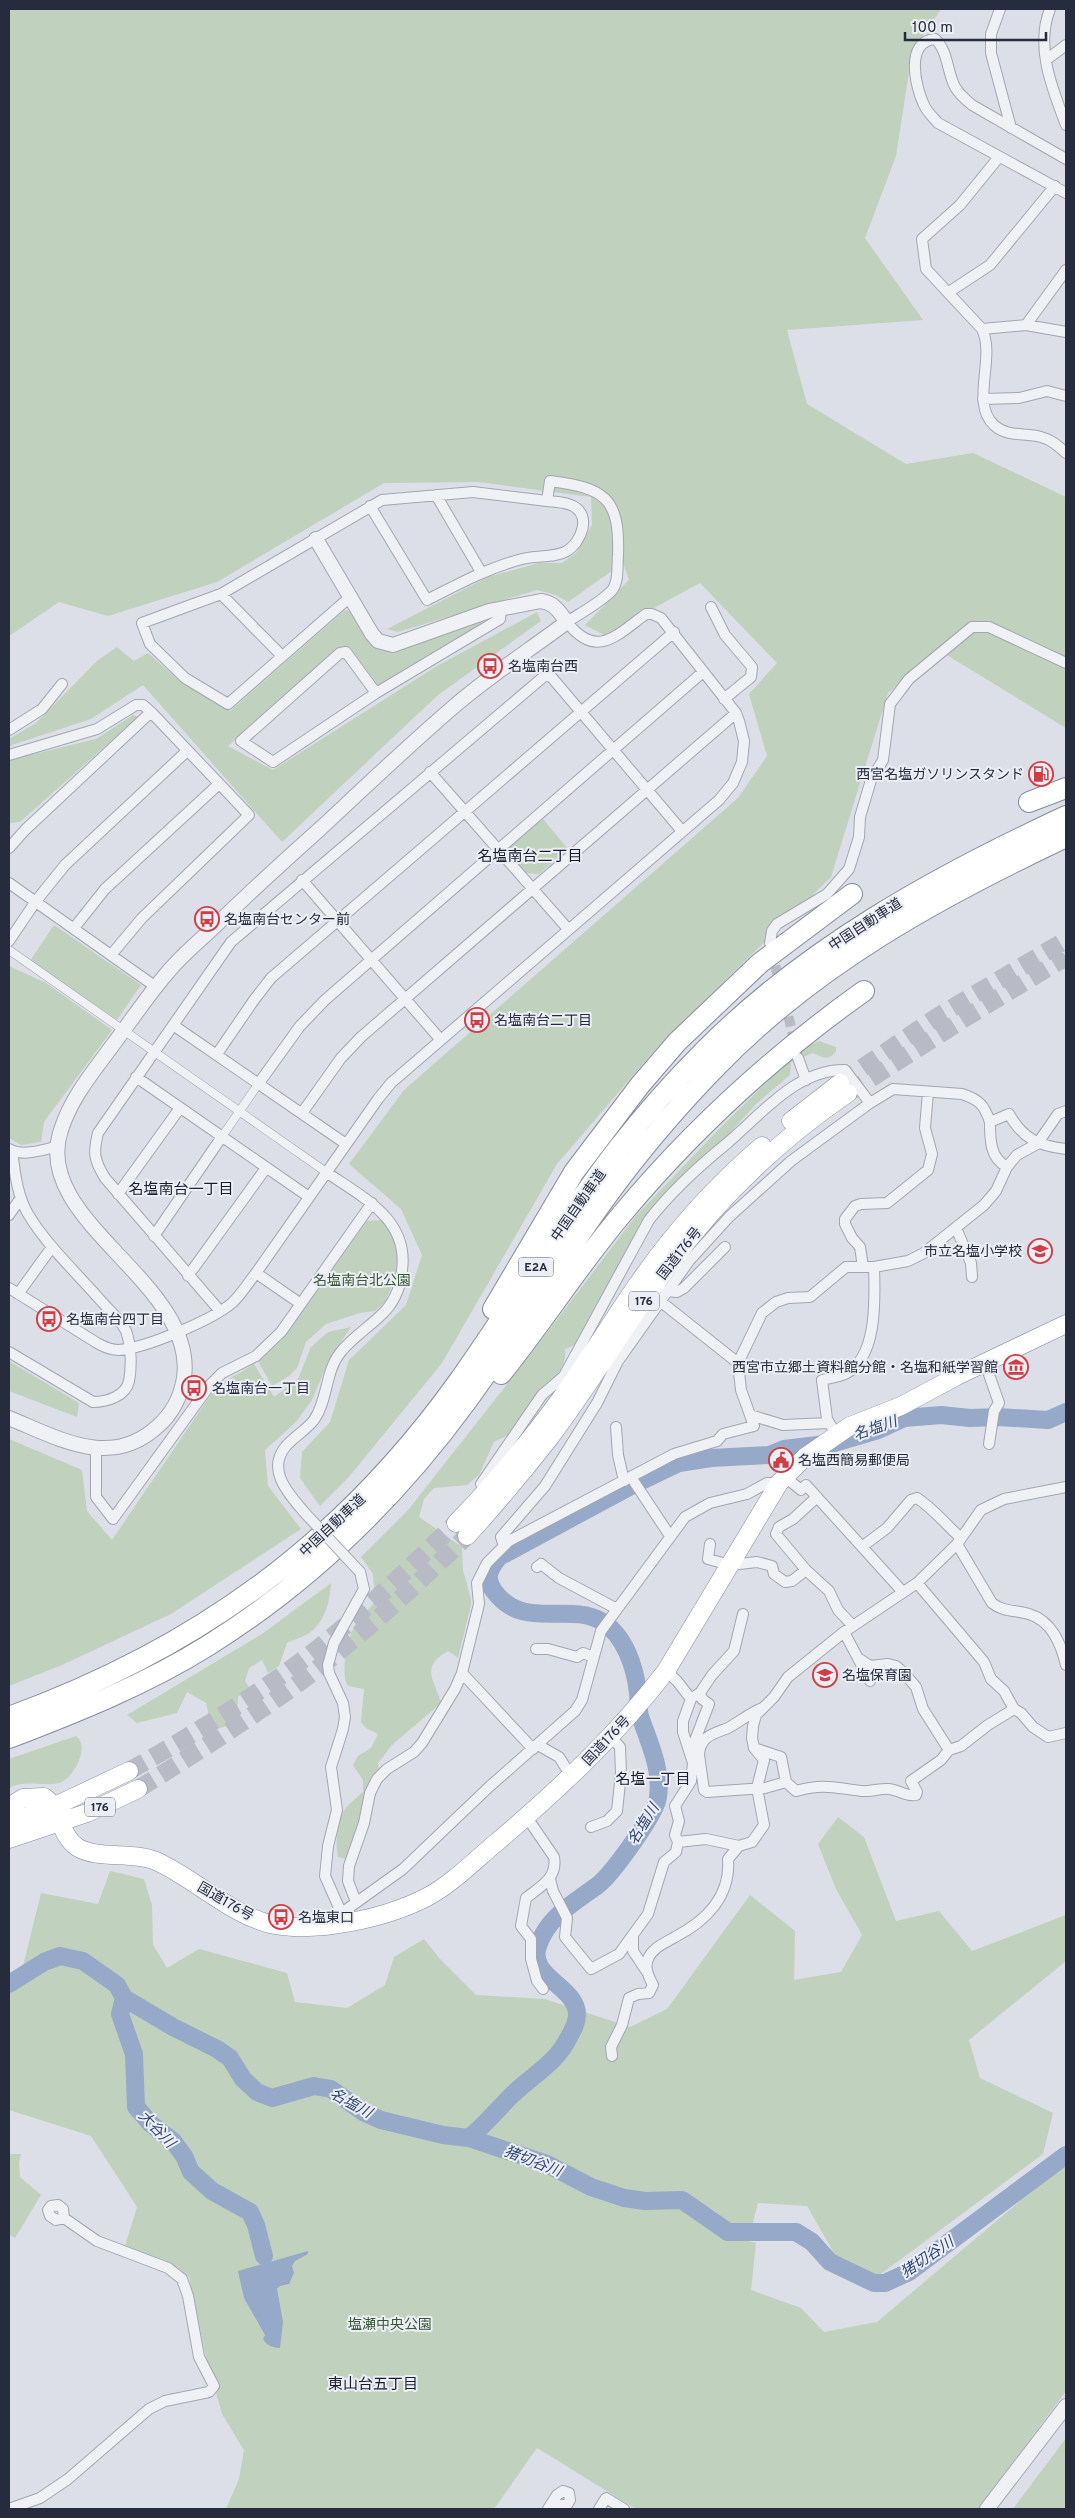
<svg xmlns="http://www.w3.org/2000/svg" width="1075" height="2518" viewBox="0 0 1075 2518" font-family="Overpass,'Noto Sans JP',sans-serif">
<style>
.green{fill:#c0d1bd}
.water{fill:#96a9c8}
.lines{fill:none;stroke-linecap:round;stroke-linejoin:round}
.river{stroke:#96a9c8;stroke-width:18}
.minor-tunnel{stroke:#b8bbc5;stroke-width:10;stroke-dasharray:10 5;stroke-linecap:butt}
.trunk-tunnel{stroke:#b8bbc5;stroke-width:18;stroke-dasharray:18 9;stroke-linecap:butt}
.pedestrian-casing{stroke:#a2a6b1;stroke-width:9}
.minor-casing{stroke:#a2a6b1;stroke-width:12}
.tertiary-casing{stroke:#a2a6b1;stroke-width:16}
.trunk-casing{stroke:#848b9e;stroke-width:19}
.motorway-casing{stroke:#848b9e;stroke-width:22}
.pedestrian{stroke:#eff1f5;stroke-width:8}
.minor{stroke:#eff1f5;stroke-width:10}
.tertiary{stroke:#eff1f5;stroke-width:14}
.trunk{stroke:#fff;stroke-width:18}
.motorway{stroke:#fff;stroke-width:20}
.minor-bridge-casing{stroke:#a2a6b1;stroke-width:12;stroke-linecap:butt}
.minor-bridge{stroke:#eff1f5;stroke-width:10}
.labels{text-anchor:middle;stroke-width:4;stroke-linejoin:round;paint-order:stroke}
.shield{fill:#eceef5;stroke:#616674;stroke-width:1}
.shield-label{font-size:12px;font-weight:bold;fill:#262c3d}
.poi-label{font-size:14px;fill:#262c3d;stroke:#eceef5;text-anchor:start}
.street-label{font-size:14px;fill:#262c3d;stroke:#eceef5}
.park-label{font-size:14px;fill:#365933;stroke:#eceef5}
.neighbourhood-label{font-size:15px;fill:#181d2e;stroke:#eceef5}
.water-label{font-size:15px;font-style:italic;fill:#2f4672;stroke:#eceef5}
</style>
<rect width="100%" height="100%" fill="#dcdfe7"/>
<path class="green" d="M9 9H941L912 53 896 156 865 238 923 320 787 330 807 404 906 464 973 453 1066 497V728L937 649 888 693 831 877 660 1044 557 1164 442 1363 348 1478 320 1506 300 1478 302 1452 330 1422 349 1360 406 1305 422 1255 401 1209 349 1164 404 1090 738 798 767 756 749 694 777 663 700 583 604 635 585 625 629 580 623 563 568 602 556 595 537 590 398 632 387 629 488 577 539 563H562L577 552 592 525 591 497 479 482 384 483 217 582 108 616 59 602 9 636Z
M345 610 353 612 376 648 389 651 487 620 378 685 349 646 337 650 228 746 273 770 437 666 537 612 541 621 438 695 282 842 143 685 91 719 9 746V739L36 723 97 661 117 647 134 661 148 653 182 683 230 711Z
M133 715 138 717 20 822 9 823V760L96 739Z
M543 819 568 849 539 874 526 873 509 852 510 847Z
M54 925 141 985 117 1020 30 961Z
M9 966 46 983 112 1030 44 1122 41 1142 21 1145 9 1138Z
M819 1041 836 1047V1051C829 1061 823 1058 813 1053L791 1062 790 1075 757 1103 727 1136 653 1207 579 1343 565 1349V1358L562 1370 526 1409 508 1435 494 1442 479 1475 467 1485 434 1488 424 1499 419 1517 462 1547 463 1570 471 1599V1605L458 1658 448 1651C419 1667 435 1681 441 1703L392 1745 378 1763 380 1782 366 1798 349 1860 338 1857C335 1845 337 1820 345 1809 350 1803 357 1797 363 1792V1780L353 1765 358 1756 371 1748 378 1734 366 1728 361 1722 364 1689 348 1686C340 1674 347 1641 353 1629 357 1619 368 1610 375 1602L373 1574 361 1557 408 1510 523 1364 635 1217 718 1130 801 1049Z
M383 1220 392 1230 398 1253 395 1279 385 1302 375 1311 360 1313 326 1324 306 1342 297 1368 289 1376 272 1386 258 1361 282 1340 367 1221Z
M351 1327 329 1360 312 1400 296 1422 265 1450 268 1486 301 1529 171 1614 62 1665 9 1686V1439L82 1470 87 1511 112 1540 216 1387 254 1364 274 1397 298 1379 311 1347 328 1332Z
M9 1361 79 1403 77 1417 9 1391Z
M331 1583C330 1600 326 1619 312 1631 306 1636 295 1639 287 1643L279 1666 268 1673 262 1660 249 1668 245 1681 249 1687 238 1697 237 1717 227 1726 212 1730 206 1703 187 1692 177 1713 137 1723 127 1715 262 1634Z
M76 1736C91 1747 73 1779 59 1783 43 1787 25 1779 9 1788V1759Z
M838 1817 864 1837 896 1921 939 1911 972 1951 1066 1915V1961L969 2040 980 2078 1053 2113 1043 2154 878 2276 837 2258 807 2206 758 2203 748 2241 756 2243 751 2290 801 2308 824 2332 877 2322 1066 2162V2391L978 2509H636L537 2448 494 2509H226L239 2479 244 2450 222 2414 205 2353 189 2277 178 2268 125 2246 137 2207 91 2136 9 2110V1974H21L41 1893 98 1904 110 1871 144 1879 152 1905 153 1945 167 1968 199 1949 287 1973 295 2002 347 2008 385 1985 394 1957 424 1939 440 1959 476 1995 545 1999 630 2027 667 2009 750 1895 795 1931 794 1980 841 1972 862 1935 836 1889 818 1844Z
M9 2154H21L19 2162 20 2177 41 2195 15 2238 9 2234Z
M1066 2438V2509H1013Z"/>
<path class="water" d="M308 2251V2254L295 2261 292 2266 294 2273 289 2284 280 2286 277 2289 283 2322 280 2348C273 2348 266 2345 263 2339L265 2335 244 2298 238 2271Z"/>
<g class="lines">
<path class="river" d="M9 1984 44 1962 60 1956 83 1961 117 1985 124 1998 173 2027 217 2049 230 2058 243 2079 257 2092 272 2098 314 2086 331 2089 363 2112 381 2120 443 2135 469 2138 547 2164 591 2187 624 2198 645 2201 682 2200 728 2232H796L812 2242 830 2262 874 2283H885L909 2272 1066 2155
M124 1998 120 2014 134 2054 136 2107 151 2124 173 2141 184 2156 191 2172 212 2191 250 2212 256 2225 264 2256
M469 2138C485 2125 497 2110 511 2096 532 2075 556 2064 569 2037 573 2030 577 2023 577 2015 578 1987 527 1977 538 1946 548 1916 574 1903 598 1885 611 1875 657 1813 658 1797 662 1768 649 1743 640 1716 638 1709 639 1700 638 1693 635 1667 625 1635 601 1621 568 1602 523 1631 494 1591 484 1578 490 1568 499 1557L629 1487 679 1463 711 1458 769 1455 784 1449 834 1443 878 1430 904 1418 941 1415 970 1418 998 1417 1048 1420 1066 1412"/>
<path class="minor-tunnel" d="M772 951 780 986
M785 1002 795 1044"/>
<path class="trunk-tunnel" d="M840 1083 937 1017 1066 940
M848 1093 970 1015 1066 957
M129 1771C187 1738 243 1704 296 1665 353 1623 405 1572 456 1523
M138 1789C193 1755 248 1720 300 1682 360 1637 414 1587 467 1536"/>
<defs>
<path id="pedestrian" d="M9 950 326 1172
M221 1138 259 1083"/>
<path id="minor" d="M1000 9 991 34V53L1011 128
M1050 9C1035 47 1052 88 1066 125
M1046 60 1066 45
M999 157 960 205 922 239 926 269 982 329C996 358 970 403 994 425 1008 438 1025 432 1041 437 1052 440 1058 446 1066 453
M1066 159 972 105C966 100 959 94 955 87 947 72 948 50 935 39 905 41 915 86 924 105 927 112 933 117 938 123L1066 193
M949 292 990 265 1055 186
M1026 325 1066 270
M982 329 1026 325 1066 332
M983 399 1019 398 1047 391 1066 396
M436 495 481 572
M370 506 427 600C458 584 488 568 522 559 536 555 555 558 567 551 581 542 592 516 573 506 566 502 555 502 547 501
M221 594 282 656
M711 607 725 635 752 667 751 677 724 699
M376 693 346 652 340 653 241 741 273 762 376 693 500 619 501 609
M9 730 42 709 62 684
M9 755 97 729 136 705H143L151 712
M430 772 568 929
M9 848 25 830 151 712 249 815 142 918 111 955
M302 880 440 1039
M9 883 156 987
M74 928 105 889 219 784
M9 941 36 901 65 865 187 751
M770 943 772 931 777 924 827 894 849 869 859 837 860 817 871 780 883 760 890 704 909 679 972 627H989L1066 663
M173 1025 346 1144
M217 1054 254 1000 271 978 674 632
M798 1058 806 1080
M136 1077 309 1197
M259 1083 300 1026 325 1000 703 672
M302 1113 341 1058 361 1037 736 713
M990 1122C990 1140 990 1158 1007 1167
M9 1149C23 1157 41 1150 56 1147
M118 1194 180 1108
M9 1215 20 1199
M956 1228 971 1263 972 1277
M154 1236 221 1138
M863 1267 860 1247 852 1238 845 1224V1219L855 1206 861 1204 887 1203 928 1170 932 1154 925 1128 928 1092
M256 1273 301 1304
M188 1276 266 1168
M9 1288 97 1343C104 1347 111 1350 119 1350 146 1348 212 1320 232 1303 241 1295 248 1283 256 1273L378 1099 391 1083 719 800 733 783 742 762 744 741 739 721 736 713 661 618 652 614H646C617 635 596 660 567 622 579 614 605 600 613 589 619 580 617 565 618 555 620 497 604 488 550 481L547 501 473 492 382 500 221 594 142 623 150 644 185 678 228 704 350 597
M666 1291 677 1292 684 1288 725 1247
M18 1294 52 1247
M660 1301 738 1363
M220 1311 105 1178C94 1160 93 1153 98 1133L231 942 548 673 682 831
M9 1352 93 1402C107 1402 126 1396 129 1381 132 1366 131 1345 126 1331 121 1320 110 1311 102 1302 77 1273 48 1247 28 1214 17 1195 15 1173 12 1151
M985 1363 999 1403 994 1411 989 1444
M750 1415 783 1425 829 1423
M616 1427 618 1455 624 1481
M836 1434 827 1419 822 1380C829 1378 838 1377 845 1374 878 1358 875 1297 874 1267
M96 1448V1497L113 1519 210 1385 222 1373 256 1356 281 1332 372 1203
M784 1476 801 1490 806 1485 902 1591
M631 1477 670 1536
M481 1484 542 1395 564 1376 649 1220C671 1192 698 1167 725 1145 760 1116 796 1069 845 1070L870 1103 893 1089 962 1094C980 1100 984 1105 990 1122L1009 1114C1023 1139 1039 1146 1066 1149
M817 1497 793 1519 779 1527 776 1534 806 1570 829 1591 838 1610 853 1626
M304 1512C288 1493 266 1470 286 1446 295 1436 306 1430 314 1420 328 1400 325 1372 340 1353 353 1336 373 1325 387 1309 396 1298 401 1284 402 1270 409 1219 362 1197 326 1172
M710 1544 708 1559 730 1565 757 1562 772 1566 774 1574 785 1582 792 1581 806 1570
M957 1544 992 1603C1003 1612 1016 1610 1029 1614 1052 1621 1061 1644 1066 1665
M504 1546 501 1537 545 1486 597 1403 618 1361 689 1261 729 1217 791 1161 870 1103
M863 1546 887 1528 911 1500 917 1498C934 1509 946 1525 961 1538
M537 1567 541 1564 559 1578 617 1609
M917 1583 984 1662 991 1679 1004 1691 1014 1709 1021 1713 1033 1727 1048 1737 1066 1733
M844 1632 870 1681
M536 1649H548L577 1657 583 1653 593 1657
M858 1658 870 1666 888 1664 896 1666 904 1673 916 1687 923 1709 949 1750
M462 1673 533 1749
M700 1693 702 1699 709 1704 694 1743 699 1755 704 1790 707 1792 765 1788 786 1782
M695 1696 700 1693 712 1675 734 1651 743 1614
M538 1745 559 1757 571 1776
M754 1748 781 1757 786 1782 796 1791C824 1783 835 1788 862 1791 871 1792 880 1788 889 1789 899 1790 907 1797 916 1795L917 1792 911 1781 941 1760 949 1750 961 1746 988 1725 1014 1709
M699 1755C700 1736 713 1734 728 1728 739 1722 750 1713 762 1708
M526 1816 554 1857C558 1878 540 1887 526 1898L521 1926 531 1939V1959L537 1981 543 1989
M591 1827 607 1821 617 1811 621 1773 620 1747 611 1737
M678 1842 706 1839 739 1846
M550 1879 553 1891 567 1918 565 1937 591 1969 619 1954 648 1914 664 1862 676 1852 678 1842 675 1835 679 1821 675 1806 691 1781 693 1763 683 1732V1721L691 1699 677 1681 666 1671
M356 1902 348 1881 349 1866 364 1823 370 1793 377 1779 387 1769 414 1752 422 1743 455 1689 462 1673 479 1604 477 1583 487 1563 509 1541 674 1454 717 1441 723 1434 754 1426 741 1390 738 1363 762 1313 776 1302 788 1298 810 1297 846 1267H874L908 1261 924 1253 984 1205 996 1191 1007 1167 1017 1155 1037 1144 1058 1114 1066 1111
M343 1912 403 1869 489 1787 575 1711 582 1700 601 1631 685 1517 710 1503 747 1494 767 1483H779
M344 1919 325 1876 328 1846 337 1810 331 1767 343 1729 345 1717 343 1703 329 1673 328 1665 334 1643 364 1589 360 1572
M633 1937V1951L647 1972
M612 2056 611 2047 622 2025 629 1998 638 1994 649 1993 653 1985C649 1977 644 1968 648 1959 652 1948 665 1943 675 1937 706 1921 731 1896 728 1859L739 1846 752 1842 764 1825 757 1788 764 1760 754 1748 752 1738 753 1726 756 1715 774 1697 788 1677 844 1632 917 1583 957 1544 981 1510 1004 1499 1066 1487
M58 2205 63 2209 64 2218 56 2220 50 2216 48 2210 51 2206Z
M9 2509 40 2498 68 2479 149 2409 165 2401 209 2392 214 2386 199 2357 188 2296 182 2279 168 2268 97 2241 64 2218
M548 2509 557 2495 563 2491 569 2493 570 2500 567 2505 551 2504
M599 2509 606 2498 624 2509"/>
<path id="tertiary" d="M9 1418C58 1438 111 1470 158 1426 172 1414 181 1396 184 1378 197 1282 30 1221 61 1130 71 1098 93 1072 112 1046 131 1021 148 995 168 972 181 956 197 943 212 929 248 894 284 861 321 828 366 786 411 743 458 703 492 674 531 649 567 622 559 612 555 603 541 601L489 611 393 645 378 641 372 634 316 539
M987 2509 1066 2406"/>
<path id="trunk" d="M791 1121 840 1083
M456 1523C494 1485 527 1444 559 1401 588 1361 613 1319 642 1278 676 1230 717 1184 762 1146
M467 1536C495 1505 522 1473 548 1440 589 1386 624 1327 664 1272 714 1202 778 1141 848 1093
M9 1807 23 1798 44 1797C61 1808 59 1835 77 1847 97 1860 133 1851 156 1861 194 1878 230 1914 270 1924 315 1934 387 1918 427 1897 453 1883 474 1861 497 1842 558 1790 617 1735 666 1671L779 1483 805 1457 850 1426 901 1406 957 1376 1066 1324
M9 1823 53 1807 129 1771
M9 1839 87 1813 138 1789"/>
<path id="motorway" d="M1029 802 1066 788
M493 1309 574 1172 640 1085 677 1042 760 963 852 894
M501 1374C543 1322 579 1265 622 1214 693 1129 774 1055 864 991
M9 1717C196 1649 341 1545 458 1382 513 1305 561 1222 619 1147 645 1114 674 1081 704 1051 807 947 935 877 1066 816
M9 1738C77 1712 147 1684 209 1645 311 1581 395 1499 466 1402 511 1341 550 1276 594 1214 631 1161 672 1112 717 1066 816 964 939 897 1066 837"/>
</defs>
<use href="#pedestrian" class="pedestrian-casing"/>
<use href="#minor" class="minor-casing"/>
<use href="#tertiary" class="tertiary-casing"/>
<use href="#trunk" class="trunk-casing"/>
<use href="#motorway" class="motorway-casing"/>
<use href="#pedestrian" class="pedestrian"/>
<use href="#minor" class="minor"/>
<use href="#tertiary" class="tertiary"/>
<use href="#trunk" class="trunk"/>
<use href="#motorway" class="motorway"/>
<defs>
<path id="minor-bridge" d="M304 1512 360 1572"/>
</defs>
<use href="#minor-bridge" class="minor-bridge-casing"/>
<use href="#minor-bridge" class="minor-bridge"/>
</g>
<defs>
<symbol id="bus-ring" viewBox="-11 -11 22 22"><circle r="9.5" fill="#eceef5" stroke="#d03d44" stroke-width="1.5"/><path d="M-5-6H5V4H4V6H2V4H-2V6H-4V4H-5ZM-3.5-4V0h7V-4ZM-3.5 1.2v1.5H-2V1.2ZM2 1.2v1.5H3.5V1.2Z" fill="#d03d44"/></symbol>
<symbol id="fuel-ring" viewBox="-11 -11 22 22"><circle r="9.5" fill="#eceef5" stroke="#d03d44" stroke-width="1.5"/><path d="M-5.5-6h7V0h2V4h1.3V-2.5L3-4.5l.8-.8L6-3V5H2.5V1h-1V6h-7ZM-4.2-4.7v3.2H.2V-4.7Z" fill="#d03d44"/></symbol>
<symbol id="school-ring" viewBox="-11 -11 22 22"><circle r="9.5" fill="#eceef5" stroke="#d03d44" stroke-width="1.5"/><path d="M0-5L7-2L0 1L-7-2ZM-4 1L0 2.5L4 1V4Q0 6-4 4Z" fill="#d03d44"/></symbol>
<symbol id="museum-ring" viewBox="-11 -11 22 22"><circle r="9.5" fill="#eceef5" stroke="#d03d44" stroke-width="1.5"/><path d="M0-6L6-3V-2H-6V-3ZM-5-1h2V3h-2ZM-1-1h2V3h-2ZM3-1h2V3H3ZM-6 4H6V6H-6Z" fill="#d03d44"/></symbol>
<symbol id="civic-ring" viewBox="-11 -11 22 22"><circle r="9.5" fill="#eceef5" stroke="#d03d44" stroke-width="1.5"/><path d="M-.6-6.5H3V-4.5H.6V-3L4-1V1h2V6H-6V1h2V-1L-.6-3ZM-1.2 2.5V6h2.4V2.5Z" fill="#d03d44"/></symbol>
</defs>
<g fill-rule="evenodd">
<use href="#bus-ring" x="476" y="652" width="28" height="28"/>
<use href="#fuel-ring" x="1027" y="760" width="28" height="28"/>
<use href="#bus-ring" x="193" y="905" width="28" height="28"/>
<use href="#bus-ring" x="463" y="1006" width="28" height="28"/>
<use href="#school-ring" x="1026" y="1237" width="28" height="28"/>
<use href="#bus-ring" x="35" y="1305" width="28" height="28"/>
<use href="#museum-ring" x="1002" y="1353" width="28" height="28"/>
<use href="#bus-ring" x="180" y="1374" width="28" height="28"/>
<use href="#civic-ring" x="767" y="1446" width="28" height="28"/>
<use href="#school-ring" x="811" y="1661" width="28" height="28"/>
<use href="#bus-ring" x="267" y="1903" width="28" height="28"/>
</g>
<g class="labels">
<g class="shield">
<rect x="518.5" y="1257.5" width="35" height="19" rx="4"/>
<rect x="629" y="1291.5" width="30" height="19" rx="4"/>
<rect x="85" y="1797.5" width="30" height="19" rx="4"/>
</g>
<g class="shield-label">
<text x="536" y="1271">E2A</text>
<text x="644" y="1305">176</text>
<text x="100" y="1811">176</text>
</g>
<g class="poi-label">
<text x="508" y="671">名塩南台西</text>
<text x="1024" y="779" text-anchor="end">西宮名塩ガソリンスタンド</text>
<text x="224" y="924">名塩南台センター前</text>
<text x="494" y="1025">名塩南台二丁目</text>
<text x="1022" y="1256" text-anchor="end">市立名塩小学校</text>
<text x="66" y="1324">名塩南台四丁目</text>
<text x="998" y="1372" text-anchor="end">西宮市立郷土資料館分館・名塩和紙学習館</text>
<text x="212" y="1393">名塩南台一丁目</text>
<text x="798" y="1465">名塩西簡易郵便局</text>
<text x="842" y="1680">名塩保育園</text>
<text x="298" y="1922">名塩東口</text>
</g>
<g class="street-label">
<text transform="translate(865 924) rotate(-33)" y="5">中国自動車道</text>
<text transform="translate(578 1205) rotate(-55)" y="5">中国自動車道</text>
<text transform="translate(679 1253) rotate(-52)" y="5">国道176号</text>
<text transform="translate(332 1525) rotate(-43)" y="5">中国自動車道</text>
<text transform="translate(606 1740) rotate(-47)" y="5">国道176号</text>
<text transform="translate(226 1901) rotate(30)" y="5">国道176号</text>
</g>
<g class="park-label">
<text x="362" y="1285">名塩南台北公園</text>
<text x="390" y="2329">塩瀬中央公園</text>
</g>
<g class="neighbourhood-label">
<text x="530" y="861">名塩南台二丁目</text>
<text x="181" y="1194">名塩南台一丁目</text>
<text x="653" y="1784">名塩一丁目</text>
<text x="373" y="2389">東山台五丁目</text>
</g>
<g class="water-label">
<text transform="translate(875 1428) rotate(-19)" y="5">名塩川</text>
<text transform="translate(643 1824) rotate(-58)" y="5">名塩川</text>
<text transform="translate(351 2103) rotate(29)" y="5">名塩川</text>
<text transform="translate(157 2129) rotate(46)" y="5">大谷川</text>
<text transform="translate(533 2161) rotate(21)" y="5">猪切谷川</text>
<text transform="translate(927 2257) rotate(-34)" y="5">猪切谷川</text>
</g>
</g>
<rect width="1075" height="2518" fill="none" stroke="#262c3d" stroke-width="20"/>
<path d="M905 32v8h141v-8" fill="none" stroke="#262c3d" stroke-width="2.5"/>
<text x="912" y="32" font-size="15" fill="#262c3d" stroke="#eceef5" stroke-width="4" paint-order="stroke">100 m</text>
</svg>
